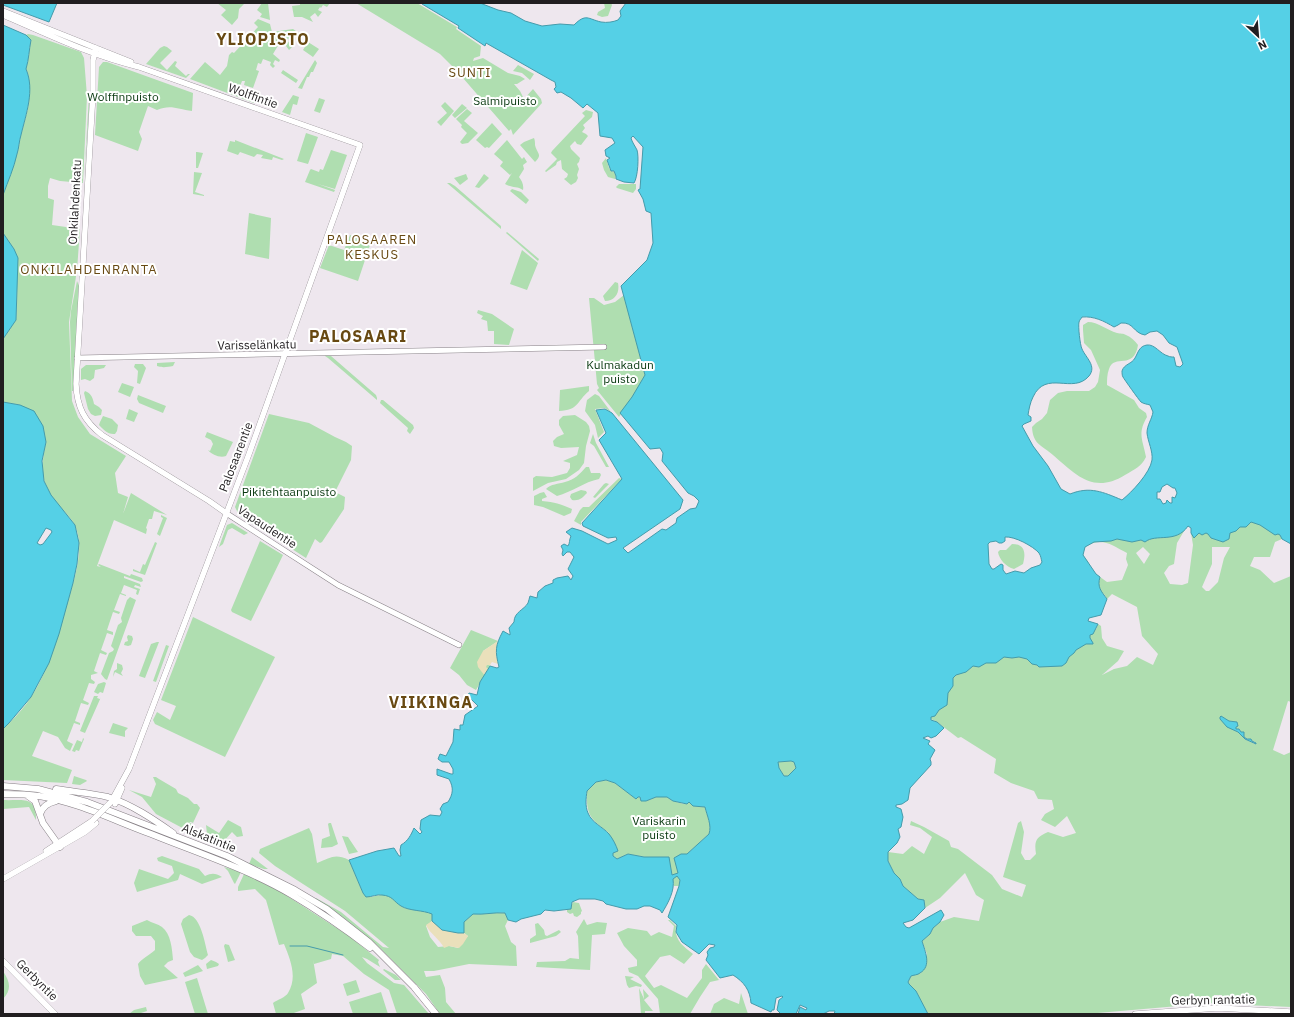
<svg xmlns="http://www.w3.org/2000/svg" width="1294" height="1017" viewBox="0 0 1294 1017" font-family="'IBM Plex Sans',sans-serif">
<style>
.green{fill:#afdeb0;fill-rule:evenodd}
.sand{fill:#eae0bb}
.water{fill:#55d0e6;stroke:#459bab;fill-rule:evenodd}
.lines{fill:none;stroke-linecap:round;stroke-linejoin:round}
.stream{stroke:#459bab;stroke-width:1}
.tertiary-casing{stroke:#878086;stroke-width:6}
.secondary-casing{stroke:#878086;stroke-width:6}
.primary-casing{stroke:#878086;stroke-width:7}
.tertiary{stroke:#fff;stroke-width:5}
.secondary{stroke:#fff;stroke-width:5.5}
.primary{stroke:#fff;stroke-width:6}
.secondary-bridge-casing{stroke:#878086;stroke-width:6;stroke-linecap:butt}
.secondary-bridge{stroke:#fff;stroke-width:5.5}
.labels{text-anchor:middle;stroke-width:4;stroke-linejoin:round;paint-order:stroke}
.street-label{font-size:12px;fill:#211e20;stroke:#fff}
.park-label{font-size:12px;fill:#093910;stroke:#fff}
.neighbourhood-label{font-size:13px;letter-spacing:1px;fill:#684912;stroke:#fff}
.district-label{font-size:16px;font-weight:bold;letter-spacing:1px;fill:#684912;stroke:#fff}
</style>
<rect width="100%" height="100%" fill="#eee7ee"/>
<path class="green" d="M217 3 223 4 224 3H243L244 4 239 9 238 18 232 25 221 15 226 10Z
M262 3H268L270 20 260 17 262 14 257 10Z
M300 3H330L327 7 323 5 321 8 320 7 318 10 322 12 318 17 315 13 310 17 313 22 302 17H294L292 6 300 5Z
M356 3H417L457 27 456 29 481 46 480 56 474 58 473 61 483 58 508 73 520 76 525 79 517 84H514L520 91 524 99 533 89 541 99 542 103 513 135 511 129 509 131 456 70 440 54Z
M604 3H611L612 5 608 16 602 17 597 15 598 12 605 8Z
M258 19 270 24 272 32 293 29 302 35 299 39 294 35 291 36 287 40 292 47 289 50 286 46 279 44 273 54 280 60 279 62 275 60 273 64 275 66 273 68 270 65 271 62 263 59 261 64 258 63 256 70 259 71 253 88 244 85 245 81H242L237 94 256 100 254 103 190 79 205 62 220 75 227 66 229 55 232 52 234 53 258 27 254 23Z
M28 34 33 35 81 52 84 58 87 96 83 183 60 181 50 178 48 186V198L54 200 52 225 80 229 77 270 69 322 72 401 78 417 90 434 126 456 115 473 118 493 128 497 123 514 131 493 167 515 154 511 152 519H149L146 528 147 529 146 534 114 520 97 566 101 567 98 565 99 564 130 576 131 574 142 578 143 581 141 582 124 576V578L140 584 141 587 135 585 134 587 140 589 138 595 136 594 137 590 124 585 121 593 126 595V596L120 594 114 610 120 612 119 614 113 612 107 630 113 632V635L107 633 101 650 107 653 106 655 100 653 94 671 98 673 91 675V679L95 682 94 684 89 683 83 700 89 703 88 705 81 703 75 721 80 723V725L74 723 67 741 73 744 70 751 65 748 58 737 43 731 32 756 72 770 67 783 3 780V729C13 720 24 708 31 697 50 668 58 635 67 603 73 584 80 563 79 543 79 538 77 530 75 526 72 519 65 512 60 507 40 483 40 471 46 442L20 405 3 402V339L16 320 17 297V279L14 249 3 233V195L17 154 20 139 28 108 29 97V82L28 74 26 69C29 59 29 51 31 40L26 35Z
M308 42 319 49 313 57 303 50Z
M164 46 167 47 172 51 160 63 167 70 175 61 177 62 175 66 186 76 188 74H190L186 78 146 64 160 48Z
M315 60 317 63 313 72H311L309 77H307L302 89 298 88Z
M103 62H107L193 93 192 111C178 109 170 104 157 110L148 106 139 132 142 139 138 151 95 135 99 67Z
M518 65 534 74 530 80 522 73 513 71Z
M283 70 298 80 296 83 281 73Z
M89 95 90 96 84 181Z
M293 95 299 97 297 105 293 104 290 115 282 112Z
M319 98 325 100 320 113 314 111Z
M445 102 454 111 441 126 437 122 447 113 441 106Z
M462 104 467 108 455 118 452 115Z
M467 109 472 113 464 121 478 133 468 143 462 144 460 142 467 133 461 127 462 125 456 119Z
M586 110 593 112 592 117 583 125 585 128 582 132 586 134 588 136 581 145 577 144 575 141 570 146 571 149 580 158 579 162 577 164 579 169 577 175 578 178 576 182 571 185 564 179 567 177 568 174 562 169 561 160 557 162 556 165 546 172 545 171 557 159 551 153 552 151 585 116 582 113Z
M492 123 502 134 489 148 487 147 485 148 476 140Z
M306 133 318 137 308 164 297 161Z
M534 138C535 140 535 143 535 145 537 154 543 154 535 162L520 145 524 142Z
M235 140 284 159 282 160 273 157 272 160 261 158 263 155 257 154 254 157 240 152 238 155 227 151 230 141 235 142Z
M507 140 522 159 524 157 527 162 523 165 524 169 519 177C522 181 524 185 523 190 517 186 511 188 505 184L512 173 510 175 500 166 503 162 494 154Z
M331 150 347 155 335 189 318 184 335 190 334 192 305 182 310 170 311 169 319 172 320 169 323 170Z
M197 152 203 153 198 168H196V152Z
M606 158 609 168 611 171 614 172 616 176 615 179 608 177 604 170 602 163Z
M194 172 202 173 195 192 204 195V196L193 194Z
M466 174 468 179 460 185 454 178Z
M484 174 489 178 479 188 475 187Z
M447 183H450L455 186 501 226V229Z
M619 184H636V189L633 193 617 188 616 187Z
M512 189 521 192 529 200 526 204 510 191Z
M249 213 271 218 269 259 245 254Z
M507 232 539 259 538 261 506 233Z
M350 235 371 242 358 281 320 268 329 245 344 250Z
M522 250 538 263 527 290 510 284Z
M77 281 79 286 73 391H72L70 322 71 311Z
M615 282 618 283C620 293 615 301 605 301L603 296Z
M624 295 645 375 639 387 619 417 597 390 599 388 597 384 589 298H594L604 305 615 302Z
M478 310 492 314 514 329 509 345 494 344V331H488L487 321 481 319 483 316 477 313Z
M1088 322C1098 322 1107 330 1117 333 1121 334 1123 333 1126 335 1131 337 1135 341 1138 345 1134 371 1114 353 1109 369 1107 374 1107 380 1107 385L1134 400 1139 408 1146 413 1147 417C1137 434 1143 440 1146 457 1141 467 1135 469 1125 475 1094 494 1077 476 1053 455 1042 445 1033 445 1032 427L1036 423 1042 419 1047 413 1050 400 1058 393 1067 391H1089L1095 387 1098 382 1100 370 1091 350 1084 343 1083 330V325Z
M325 355 331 356 376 395 377 398V400L328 358 325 356Z
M175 362 173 366C167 367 163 368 157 366V363Z
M135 364H143L146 368 140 384 137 383 138 371 134 367Z
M86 365H106L104 368 95 370 94 378 90 381 85 379 81 380V369Z
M122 383 134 387 130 397 118 392Z
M589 386V391C576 402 579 410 559 411L560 390Z
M85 391C91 393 93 398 94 404L99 407 102 410 101 415 95 416 91 414 88 409 84 393Z
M595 394 599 396 611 412 605 408 595 409 604 432 598 438 595 425 585 411 587 400Z
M138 395 166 406 163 413 139 403 137 399Z
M381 400H383L413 425 414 428 410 434 407 431 408 428 380 403Z
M129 409 138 413 134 422 126 419Z
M269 414 309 423 335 437 346 442 352 446 351 460 335 492 345 497 344 509 322 542 320 543 315 539 306 558 239 515 235 507Z
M575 415 586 422 589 426 590 431 586 446 584 463 579 470 566 479 548 483 533 491V478L536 476 552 477 567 473 570 468V463L563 461 577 455 579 447 561 448 554 446 553 441 557 437 564 434 559 425V420L563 416Z
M103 416 112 419 118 425 117 431 115 434C108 435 103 429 99 425L100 422Z
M207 432 233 442 226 456C220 458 212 455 208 450L210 451 213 444 211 440 205 437Z
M593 434 596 443 609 467H606L594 446 590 443Z
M586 467H589L591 473H600L601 475 599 479C584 482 572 492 557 496L546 489C551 484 558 484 565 482 574 480 580 474 586 467Z
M619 478 622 479 581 522V525L574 521 580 510 583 507H589Z
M606 483 609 484 595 498 593 497 604 484Z
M581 490 586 491 587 493C582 498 580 501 572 500L570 497 571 494Z
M544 492 547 497 542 499V501C555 502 560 504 572 509L571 513 564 516 543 507 534 505V496L540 493Z
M161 515 167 518 160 536 157 534 163 518 161 517Z
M1240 520 1276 525 1282 539 1275 542 1270 557H1254L1250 566 1260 570 1274 583 1291 576V702L1288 701 1273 750 1284 755 1291 752V1007L1225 1004 1222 995H1214L1213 1003 1086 1014H928L916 991 909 984 908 982 911 976 921 973 927 954 922 941 930 934 933 928 940 922 954 917 979 921 984 900 976 895 965 873 940 898 925 908 924 900 918 899 903 886 900 879 894 873 888 861V852L903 854 912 846 924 854 932 837 920 828 910 825 911 821 924 827 949 841 951 847 958 849 992 875 1002 889 1022 897 1026 885 1003 877 1018 823 1021 821 1024 832 1021 853 1025 860H1030L1036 854C1034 841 1036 837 1048 832L1063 837 1076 833 1067 816 1055 827 1041 820 1045 814 1054 809 1052 800 1038 799 1034 791 1011 783 994 773 996 759 961 737 958 738 937 722 929 718 940 676 1096 629 1098 624 1101 626 1102 638 1107 646 1124 651 1118 661 1102 675 1114 669 1127 666 1137 657 1153 665 1158 654 1142 636 1137 607 1112 594 1107 599 1104 594 1095 592 1096 574 1107 582 1122 580 1128 565 1126 559 1127 553C1112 545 1101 536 1085 547L1083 555 1089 563 1080 559 1087 541 1187 526 1177 543 1174 564 1169 566 1164 573 1170 584 1182 585 1188 583 1193 545 1191 533 1202 524ZM1143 547 1150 554 1144 564 1136 553ZM1212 547H1230L1224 558 1218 582 1209 591H1206L1202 587 1212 564ZM1221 716 1229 721H1234L1236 729H1239L1244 737 1255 742V744L1245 739 1238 732 1228 726Z
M232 523 248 533 244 535 232 528 228 530 223 544 219 547 227 525Z
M260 541 283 555 251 621 232 612 231 610Z
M155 542 157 543 145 575 133 571V569L140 572 143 564 145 565Z
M1012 544C1025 544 1026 553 1023 564L1014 569C1006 567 999 559 998 552L1000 550H1006Z
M130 597 136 600 107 680 105 679 101 674 109 653 113 651 114 649 111 646 118 625 122 622 121 618 127 600Z
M193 617 275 657 225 757 155 724 153 720 157 712 170 720 176 706 161 700Z
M471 630 498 641 483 651 490 666 476 690 467 685 459 675 450 668Z
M128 635 132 636 133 639 131 645 128 646 124 645 125 642 128 641 127 637Z
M157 642H159L145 678 139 676 151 644Z
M166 645 169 646 156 682 153 681Z
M117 663 122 665 123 669 121 673 123 676 115 672 113 677 114 671 117 669Z
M104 682 106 683 103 693 100 692 98 694 94 692 98 684Z
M94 696H98L97 698 100 699 101 697 85 733 80 731Z
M113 723 128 728 125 731V737L109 733Z
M83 738 84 739 79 751 76 750 75 752 72 751 77 740 82 742Z
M791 761 794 762 796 768 788 776H784L779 768 777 762Z
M74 776 86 780 87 781 80 785 72 784Z
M153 777H156L159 779 176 789 178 793 188 798 194 804H197L200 808 193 823 191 822H189L194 826 190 832 156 814 142 797 129 790 151 797 156 784Z
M606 780 615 783 636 799 638 797 646 801 656 797H667L673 801 684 804 689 802 693 806 705 807C707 816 712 825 709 834L687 854H681L678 869 680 880 679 886H674L668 857H644L628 854 617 859 613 856 609 833C590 819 586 815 587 791L596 782Z
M3 800C22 801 37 795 36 820L29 807 3 809Z
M228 820 241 827 243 836 237 837 232 832 224 841 228 848 207 834 206 825 219 833Z
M329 823H331L338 844 332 847 321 848 322 839 330 836 328 824Z
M309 828 312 834 317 863C331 858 334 853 349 860L363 893 372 897C379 895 386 893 393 898 397 901 399 906 405 908 414 911 424 910 433 914L432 921 426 926 430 937 438 947 449 946 458 948 468 936 464 933V922L473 914C484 915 494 912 505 913L508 920 505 926 511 942 516 946 517 966 469 964 434 971H424L426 977 440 975 445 988 446 1002 456 1014H440L426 994 377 945 340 915 316 899V898L341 912 383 947 389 948 345 911 275 866 259 853 260 849Z
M342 836 348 837 358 852 349 854Z
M162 856 199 869 205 876C212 873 215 873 222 877L202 884 180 874 178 880 137 892 134 883 139 869 168 879 174 873 172 866 158 861 157 858Z
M252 857 268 869H264L249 864Z
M224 867 241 872 235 884 234 883 228 871Z
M244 874 281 892 349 936 379 960 378 962 380 967 367 959 362 957 367 963 394 983 404 985 429 1014H397L389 990 364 974 343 956 332 954 331 959 314 964 313 959 317 983 301 994 305 1009 291 1014H276L273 1003C277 1000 286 997 288 993 298 977 290 959 284 944L279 945 266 900 255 889 238 891V887Z
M573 902 579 903 582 911 581 912V914L577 917 574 916 573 913 570 914 567 912V910L570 909Z
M189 915C201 917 205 944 208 955L205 958 202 960 194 957 190 952 181 924 183 919Z
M584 919 587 925 597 922 607 923 605 934 592 935 590 970 536 967 537 962 565 961 570 958 579 959 578 936 576 932Z
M147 920C152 923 158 924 162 927 171 934 172 949 173 960L168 962 164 966 178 978 145 985 140 976 138 964C141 959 150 955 155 950V941L151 936H136L132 931V926Z
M668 920H670L676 926C674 940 683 946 693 954L684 964 670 955 660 957 645 976 654 988 661 985 687 998 702 978V970L706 964 719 980 710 982 700 997 690 1014H660L658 999 638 976 629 972 628 968 637 966V960L624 946 617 933 628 928 647 931 651 936 659 932 672 937 674 926Z
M538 923 544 930 545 935 547 936 559 930 561 932 556 936 530 943V939L536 935 535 924Z
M225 944 229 945 235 960 228 962 224 946Z
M211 960 216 962 219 964 218 966 207 969 206 964Z
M198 965 203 971 185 977 183 973Z
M384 969 396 975 401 980H395L383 970Z
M3 971C10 982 12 989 3 999Z
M625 976 634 977 630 979 642 985 641 987 636 986 629 988 627 985Z
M197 978 208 1014H195L185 982Z
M356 980 360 992 347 996 343 984Z
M639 988 644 999 643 989 649 996 644 1000 653 1011H645V1014H641Z
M381 992 388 1014H353L349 1002Z
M741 993 748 1014H710L714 1004 724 998 739 1004Z
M146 1007 147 1011 138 1014H129L134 1010Z"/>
<path class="sand" d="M498 641 496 654 498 664 492 662 490 665H487L486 667 488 669 485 676 478 667 477 662 483 651Z
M432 921 458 933H464L468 936 463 944 459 948 449 946 444 948C440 939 430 934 426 925Z"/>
<path class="water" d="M3 3H57L49 22 3 5Z
M422 3H480L498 10 511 13 525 21 542 26 560 24 574 25C586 13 588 19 601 22 607 23 613 22 618 20L621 16 620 11 626 3H1291V544L1282 539 1280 535 1278 534 1275 535 1260 525 1251 522 1246 527H1240L1236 531 1230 533 1229 539 1223 542 1211 538 1208 534 1206 533 1202 535 1199 533 1194 538 1191 533V528L1188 526C1176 544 1156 533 1145 542L1141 540 1132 542 1117 539 1111 541 1094 542 1085 547 1083 555 1096 574 1100 577C1097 587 1101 591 1107 599L1101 615 1089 618 1088 621 1098 624 1093 634 1090 635V638L1093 643V644H1086L1076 650 1074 653 1069 657 1066 663 1062 666 1039 667 1037 665 1032 664 1027 659 1019 657 1012 658 1004 657 996 663H986L979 667 973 666 966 672 956 675 953 678V686L948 693 947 705 939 710 935 716 931 717V720L937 722 944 728 936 736 931 738 928 736 923 738 930 741 928 744 935 750 930 759 931 762V765L910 788 908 800 902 804 896 805V807L901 809 903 817 901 827 898 829 900 837 897 843 888 852V861L894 873 900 879 903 886 918 899 924 900 925 908 913 920 903 923 906 927 909 928 941 910 944 915 940 922 933 928 930 934 922 941C925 951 932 966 920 973 918 975 913 975 911 976L908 982 909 984 916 991 928 1014H834L835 1011H829L823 1014H798L800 1007 806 1010 807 1008 800 1005 796 1014H781L777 1010 779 1000 783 997 782 996 776 998 774 1010H772L771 1012 751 1003C750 990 744 982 733 975L720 978 706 960 708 955 707 952 710 948 714 947 715 945 709 944 699 954 682 942 676 932 677 925 668 917 679 886 680 880 677 876 673 879C675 891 668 903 662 913L660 910 650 906H644L637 909H626L606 904 603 901 595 899H579L572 902 571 909 554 911 545 910 541 914 521 919 516 922 508 920 505 913C494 912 484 915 473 914L464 922V933H458L442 930 432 921V914C423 910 409 911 401 906 393 901 393 896 382 895 377 894 372 897 366 897L363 893 349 860 377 851 394 848 399 856H401L400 850 401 845C408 841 411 835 414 828L420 834 422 832 420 829 421 820 430 815 440 816 442 812 440 809 443 804 448 802C453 794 454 788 449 779L437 775V769L451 774H453V769L449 762H442L438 759 440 754 446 756 453 742 454 729 460 730V725H463L465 715 478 706 468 696 469 693 477 695 480 682 490 666 497 668 499 667C495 651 495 646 503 631L510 635V633L509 628 514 622C514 612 524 610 528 603 529 601 529 598 530 596L537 598 538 592 545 586 553 583V580L557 578 568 576 571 580 573 576 568 569 574 557 570 552H567L563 556 562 554 563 550 561 546 564 544 568 546C570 543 569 540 571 536L566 532 572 528 582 531 608 544 617 540 616 537 608 538 583 526 582 523 622 479 599 440 606 433 596 410 605 409 612 413 683 500 680 509 623 548 628 553 662 529 666 530 676 523 677 518 690 509 696 508 699 501 694 496 688 493 662 461 663 453 660 448 650 449 620 413 632 397 645 375 621 286 647 260 653 243 651 213 646 211 643 199 638 190 640 189 643 147 633 136 631 138C632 142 635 146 637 150 639 156 638 177 634 183L624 182 616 179V176L614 171H611L607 160 610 158 606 156 605 150 615 143 612 138 600 136 598 113 587 104 583 108 571 98 561 92 557 93 554 89 556 87 555 82 551 80 486 43 485 46 458 28 459 26 422 4ZM1082 317C1094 316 1104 321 1114 327L1118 325 1121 323C1134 322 1133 333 1145 335L1150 332 1157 331 1163 335 1169 343 1177 347 1183 364 1180 367 1176 366 1174 357C1172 357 1170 357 1168 356 1160 354 1155 344 1147 345 1139 346 1138 353 1135 358 1132 364 1124 364 1122 371 1122 372 1122 376 1123 377 1124 379 1139 400 1141 402 1144 404 1147 404 1150 405L1153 412C1152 419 1147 425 1147 433 1148 442 1153 451 1152 460 1150 473 1132 492 1122 500 1103 492 1090 486 1070 494L1061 489 1048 466 1033 446 1022 426 1024 424 1031 421V417L1028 415C1029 409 1030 403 1033 397 1046 369 1073 395 1089 376 1097 366 1086 358 1082 349 1080 345 1078 326 1079 322 1080 319 1081 319 1082 317ZM1167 484 1173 488H1175L1177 493 1175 498 1172 497V503H1170L1167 500 1166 503 1163 504 1160 499H1157V492H1160L1162 487ZM1005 537C1014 536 1033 546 1039 553 1041 556 1041 559 1042 562L1040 565 1031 568 1024 573 1015 571 1006 574 1003 570V565L1001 564 994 569H992L989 564 988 544 990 542 996 541 999 543H1002L1005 541ZM791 761 794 762 796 768 788 776H784L779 768 778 762ZM606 780 615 783 636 799 638 797H640L641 801H646L656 797H667L673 801 687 804 689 802 693 806 705 807C707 816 712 825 709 834L687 854H681L674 858 678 873 672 875 669 857H644L628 854 617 859 613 856V853L618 851C616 845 613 839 609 834 603 827 592 823 588 813 585 806 586 798 587 791L596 782Z
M3 25 26 35 31 40C29 50 29 59 26 69 35 90 26 114 21 135 19 141 19 148 17 154 14 168 8 181 3 195Z
M3 233 14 249 18 258 16 320 3 339Z
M3 402 20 405 34 411 43 426 46 442 42 461 44 481 51 495 75 525 79 543 77 564 73 583 59 634 49 663 31 697 9 723 3 729ZM46 528 51 530 52 532 43 544 40 545 37 543Z
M1221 716 1229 721 1237 722 1238 726 1236 727V729H1239L1241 732H1244V737L1247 739H1251L1252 741 1256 743V744L1245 739 1238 732 1227 727 1220 719V717Z"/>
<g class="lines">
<path class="stream" d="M290 946H307L343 955"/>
<defs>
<path id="tertiary" d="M77 358 604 347
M226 513 338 585 459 645"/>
<path id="secondary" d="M3 11 131 62
M3 15C47 34 92 56 139 67L360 145 249 454 129 769 111 802
M96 48 93 60V93L76 384C77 407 84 421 102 435L209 501 226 513
M115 804 122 788
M46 851 92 821
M3 879 66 843 85 832 96 823
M3 961 55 1014
M1135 1014 1218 1008 1291 1012"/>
<path id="primary" d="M3 786 38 789 87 802 227 856 295 890 327 909 369 942 414 987 436 1014
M56 789C74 792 91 793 108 797 131 804 153 819 173 833
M3 794C15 794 27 794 39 796 78 802 115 821 151 834 198 853 248 869 292 895 319 911 345 929 370 948
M28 796 35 801 43 823 60 847
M40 814C43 806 48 803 56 801"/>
</defs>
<use href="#tertiary" class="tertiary-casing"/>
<use href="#secondary" class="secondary-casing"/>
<use href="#primary" class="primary-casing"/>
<use href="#tertiary" class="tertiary"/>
<use href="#secondary" class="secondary"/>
<use href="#primary" class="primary"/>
<defs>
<path id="secondary-bridge" d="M92 821 111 802"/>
</defs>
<use href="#secondary-bridge" class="secondary-bridge-casing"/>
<use href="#secondary-bridge" class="secondary-bridge"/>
</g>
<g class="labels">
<g class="street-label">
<text transform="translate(253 96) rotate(20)" y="4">Wolffintie</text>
<text transform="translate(75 202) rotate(-87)" y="4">Onkilahdenkatu</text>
<text transform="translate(257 345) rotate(-1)" y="4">Varisselänkatu</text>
<text transform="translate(236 457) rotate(-69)" y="4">Palosaarentie</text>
<text transform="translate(267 527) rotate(33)" y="4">Vapaudentie</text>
<text transform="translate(209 838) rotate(22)" y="4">Alskatintie</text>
<text transform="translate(37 980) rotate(45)" y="4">Gerbyntie</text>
<text transform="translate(1213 1000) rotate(-1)" y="4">Gerbyn rantatie</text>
</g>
<g class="park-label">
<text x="123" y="101">Wolffinpuisto</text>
<text x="505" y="105">Salmipuisto</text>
<text x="620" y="369">Kulmakadun<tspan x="620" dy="14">puisto</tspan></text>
<text x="289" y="496">Pikitehtaanpuisto</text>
<text x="659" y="825">Variskarin<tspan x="659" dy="14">puisto</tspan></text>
</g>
<g class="neighbourhood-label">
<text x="470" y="77">SUNTI</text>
<text x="372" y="244">PALOSAAREN<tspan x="372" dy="15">KESKUS</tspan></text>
<text x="89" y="274">ONKILAHDENRANTA</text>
</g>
<g class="district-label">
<text x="263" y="45">YLIOPISTO</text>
<text x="358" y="342">PALOSAARI</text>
<text x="431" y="708">VIIKINGA</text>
</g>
</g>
<rect width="1294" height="1017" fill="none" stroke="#211e20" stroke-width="8"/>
<g transform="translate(1258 36) rotate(154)" stroke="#ffffff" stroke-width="3" paint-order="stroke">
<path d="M0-3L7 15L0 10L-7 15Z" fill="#211e20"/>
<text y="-6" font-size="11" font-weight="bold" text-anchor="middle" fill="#211e20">N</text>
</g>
</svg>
